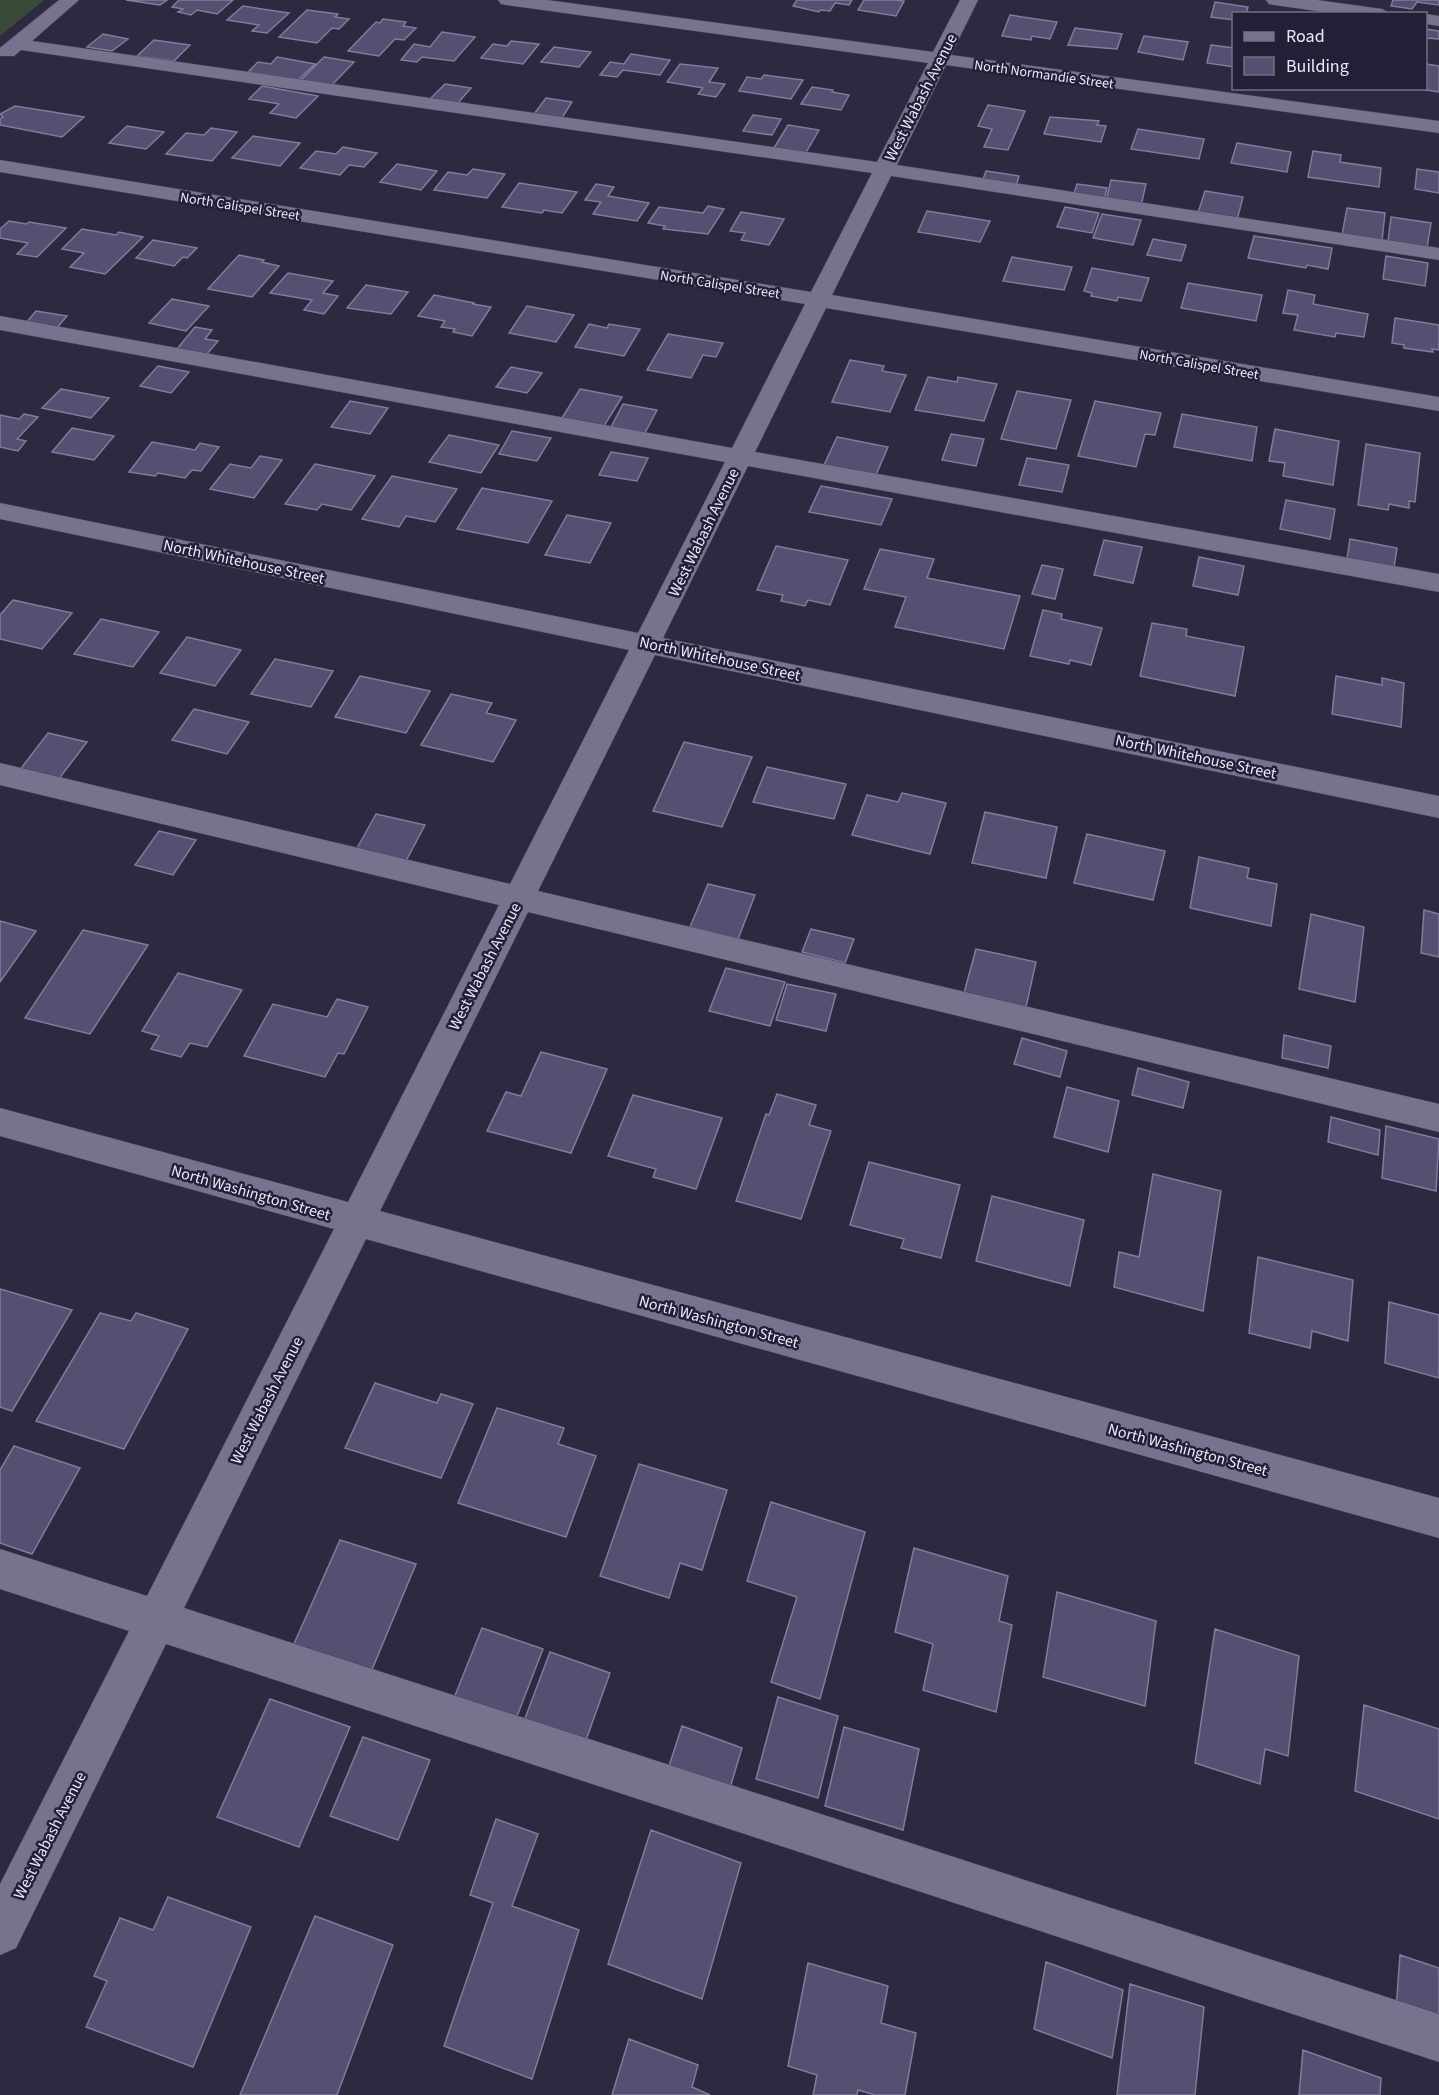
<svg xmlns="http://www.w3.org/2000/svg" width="1439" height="2095" viewBox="0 0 1439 2095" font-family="'Source Sans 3',sans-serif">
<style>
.green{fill:#3a4a38}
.building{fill:#554f71;stroke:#807c99;stroke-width:1.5}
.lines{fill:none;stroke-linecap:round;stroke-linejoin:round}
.minor-casing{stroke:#494559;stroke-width:1}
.minor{fill:#77738f;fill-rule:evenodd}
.labels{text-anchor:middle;stroke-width:5;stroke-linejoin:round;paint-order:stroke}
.far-street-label{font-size:14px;fill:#eae8f8;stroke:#231f36}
.street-label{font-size:16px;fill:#eae8f8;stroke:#231f36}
</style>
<rect width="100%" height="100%" fill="#2d2941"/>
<path class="green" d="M0 0H44L0 36Z"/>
<path class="building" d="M126 0H167L160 5Z
M179 0H233L217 14 197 10 191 15 178 12 183 9 172 7Z
M797 0H852L849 5 835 3 830 11 820 10 819 12 793 6Z
M864 0H896L904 1 896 16 858 10Z
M1393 0H1439V5L1417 2 1412 9 1391 6Z
M1215 2 1248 7 1246 14H1234V20L1211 17Z
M243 6 289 13 267 33 252 31 259 25 227 20Z
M307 10 338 14 335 17 349 19 339 29 332 28 317 43 279 37Z
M1010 15 1057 22 1050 39 1032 36 1031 40 1002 36Z
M383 19 406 22 403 26 416 28 404 40 395 39 379 56 348 51 376 22 380 23Z
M1075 28 1122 34 1117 49 1068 45Z
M1426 29 1439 31V39L1426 38Z
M442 32 475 37 454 61 422 57 417 62 401 60 414 44 430 47Z
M103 34 128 39 112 51 87 47Z
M1144 36 1188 42 1183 60 1138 52Z
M154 40 190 45 174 61 137 56Z
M511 41 539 44 523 64 481 58 493 44 507 46Z
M1211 45 1234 48V67L1207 63Z
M554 47 591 52 579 67 541 62Z
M631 54 670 60 660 75 623 70 617 77 600 75 610 62 624 64Z
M277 57 315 64 298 80 248 72 258 62 271 64Z
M324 57 354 62 332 85 301 80Z
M680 64 718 68 709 82 725 84 716 97 698 94 703 88 667 82Z
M1426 64 1439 66V92L1414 88H1426Z
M764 75 803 80 791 99 739 91 747 77 761 79Z
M445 84 471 88 457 104 430 99Z
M262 86 318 96 296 118 270 113 279 104 249 99Z
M812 87 833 90 832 92 849 95 841 110 801 104Z
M546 98 572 102 562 118 534 114Z
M988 105 1025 111 1008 150 984 147 992 129 978 126Z
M15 106 84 117 62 137 0 125V119L3 117 0 114Z
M753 115 781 119 772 135 743 131Z
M1050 117 1099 121 1097 125 1106 126 1101 142 1044 134Z
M788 125 819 130 804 156 772 151Z
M127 126 164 132 146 149 109 143Z
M211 128 237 132 212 161 166 154 186 133 204 135Z
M1138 129 1204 139 1199 159 1131 149Z
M253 136 300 143 280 166 232 158Z
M1237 143 1291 152 1287 172 1231 163Z
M343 147 377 153 364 167 349 165 340 175 300 168 316 151 336 154Z
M1313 151 1341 155 1340 162 1381 168 1379 187 1308 177Z
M397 164 437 171 421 190 380 182Z
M473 169 505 174 487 198 434 190 448 172 467 175Z
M1417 169 1439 172V193L1415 189Z
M986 171 1019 176 1016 187 982 182Z
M1111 180 1146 184 1141 206 1106 201Z
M519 183 577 192 562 213 544 210 542 213 502 207Z
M596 184 614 187 608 196 649 203 637 221 593 214 601 202 585 200Z
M1077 184 1107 188 1104 200 1073 196Z
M1205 191 1243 197 1237 220 1198 213Z
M708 206 724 209 708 234 663 229 665 226 648 223 659 207 703 213Z
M1065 207 1099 213 1092 233 1057 227Z
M1347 208 1385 213 1382 241 1342 235Z
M927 211 990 221 980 242 918 232Z
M741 212 784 219 769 245 741 240 745 233 730 231Z
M1102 214 1141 220 1133 245 1093 238Z
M1391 217 1431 223 1427 248 1388 241Z
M9 221 26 224 29 222 66 228 37 257 17 254 28 243 0 238V229Z
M82 229 116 235 119 232 143 237 105 274 70 267 84 253 62 249Z
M1254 236 1332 248 1328 269 1307 265 1306 268 1248 258Z
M1153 239 1186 245 1181 261 1147 255Z
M153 240 197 248 187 258 183 257 174 266 136 258Z
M239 255 264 260 262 262 279 266 252 297 208 289Z
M1386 256 1428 263 1425 286 1383 279Z
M1012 257 1072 267 1064 290 1003 281Z
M1092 268 1149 278 1141 301 1118 297 1117 301 1091 296 1092 293 1084 291Z
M288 273 333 281 323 293 338 296 324 314 304 310 312 300 270 293Z
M1188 283 1262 295 1256 321 1181 308Z
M366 285 408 292 391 314 347 308Z
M1288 290 1315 295 1313 304 1368 314 1364 337 1336 333 1335 337 1294 330 1298 315 1283 313Z
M434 295 474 303 473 304 491 307 472 336 453 332 455 329 441 327 445 321 418 316Z
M172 299 209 306 186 331 149 323Z
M527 306 574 315 556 342 509 333Z
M36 311 67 316 56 329 25 324Z
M1395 318 1439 325V350L1432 349 1433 352 1404 348V345L1392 343Z
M589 324 607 328 609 324 640 329 624 356 575 347Z
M195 327 212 330 205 339 218 341 207 354 177 349Z
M668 334 723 343 716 357 703 355 691 378 647 370Z
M850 360 884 366 882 371 906 375 890 412 832 402Z
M158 366 189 372 171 393 140 386Z
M511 367 542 373 527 393 496 387Z
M928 377 957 382 958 377 997 384 984 421 915 410Z
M61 389 109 398 91 418 42 408Z
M580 389 622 397 604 426 562 418Z
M1017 391 1071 400 1056 449 1001 439Z
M350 401 388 408 370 434 331 427Z
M1095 401 1161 413 1155 435 1145 434 1136 467 1078 456Z
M623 404 657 410 645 433 611 427Z
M24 414 38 417 17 439 26 441 18 451 0 447V415L19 419Z
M1182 414 1257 427 1252 461 1174 447Z
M72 428 114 436 94 460 52 452Z
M1275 429 1339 441 1333 485 1283 476 1285 463 1269 461Z
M512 431 551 438 537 461 499 454Z
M951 434 984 439 976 466 942 460Z
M449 435 499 445 481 473 429 462Z
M837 437 888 447 876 475 824 465Z
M152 442 195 450 200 443 219 447 201 471 192 470 185 478 158 473 155 476 129 472Z
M1366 444 1420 453 1415 502 1409 501V508L1389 504 1388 510 1358 505Z
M611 452 648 458 637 481 599 475Z
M260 456 282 460 254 498 210 489 230 464 251 468Z
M1027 458 1069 465 1062 492 1019 485Z
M315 464 375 476 351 510 322 504 317 510 285 504Z
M392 476 457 489 435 522 406 516 399 527 362 519Z
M821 486 892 499 881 525 809 512Z
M482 488 552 501 528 543 457 529Z
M1286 500 1335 509 1330 539 1280 529Z
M567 515 611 523 590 563 545 555Z
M1350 539 1397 548 1393 574 1346 565Z
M1104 540 1142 547 1133 583 1094 575Z
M776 546 848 560 830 605 808 600 805 606 781 601 783 595 757 590Z
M880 549 934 559 927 578 1020 596 1004 649 895 627 906 597 864 589Z
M1199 557 1244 566 1238 595 1193 586Z
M1042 565 1063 569 1055 599 1032 594Z
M13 600 72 613 42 649 0 639V615Z
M1043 610 1062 614 1061 619 1102 628 1091 665 1070 660 1069 664 1030 656Z
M101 619 159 632 133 667 74 654Z
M1152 623 1187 629 1186 636 1244 647 1235 696 1140 676Z
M187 637 241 650 215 686 160 673Z
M275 659 333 671 311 707 251 694Z
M360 676 430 691 406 733 335 717Z
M1336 676 1382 685V678L1404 683 1401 727 1332 714Z
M451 694 492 703 486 713 516 720 493 762 421 745Z
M194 709 249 722 227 754 172 740Z
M48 733 87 742 58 780 19 771Z
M684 742 752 757 722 827 653 811Z
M767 767 846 784 834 819 753 802Z
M902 793 946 803 930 854 852 835 867 795 898 802Z
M985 812 1057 827 1046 878 972 863Z
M376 814 425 825 406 861 356 850Z
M159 831 196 840 173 875 135 865Z
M1087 834 1165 851 1153 900 1074 883Z
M1199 857 1249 868 1247 878 1277 884 1271 926 1190 908Z
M708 884 755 895 738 939 690 927Z
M1424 910 1439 914V957L1421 953Z
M1311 914 1364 927 1355 1002 1299 989Z
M0 921 36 931 0 982Z
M811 929 854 939 845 963 802 952Z
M83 930 148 945 90 1034 25 1018Z
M976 949 1036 962 1026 1007 964 993Z
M726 968 785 982 770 1026 709 1011Z
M178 973 242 990 207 1047 190 1043 181 1057 151 1049 159 1036 142 1031Z
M787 984 836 994 826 1031 776 1020Z
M337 999 368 1007 344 1054 338 1053 325 1077 244 1056 273 1004 327 1017Z
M1284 1035 1331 1046 1328 1068 1282 1058Z
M1022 1038 1067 1051 1060 1077 1014 1064Z
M541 1052 607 1069 571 1153 487 1131 506 1092 521 1096Z
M1138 1068 1189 1082 1183 1108 1132 1095Z
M1067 1087 1119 1101 1108 1152 1054 1137Z
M777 1094 816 1105 809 1125 831 1131 801 1219 736 1201 766 1114 769 1115Z
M633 1095 722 1118 696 1189 653 1177 656 1169 608 1156Z
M1331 1117 1380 1130 1378 1155 1328 1142Z
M1386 1126 1439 1139 1436 1191 1382 1178Z
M869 1162 960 1185 941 1258 901 1248 904 1239 850 1225Z
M1153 1174 1221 1191 1203 1311 1114 1287 1119 1252 1139 1257Z
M992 1196 1084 1220 1070 1286 976 1261Z
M1258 1257 1353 1280 1348 1341 1312 1331 1310 1348 1249 1333Z
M0 1289 72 1310 12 1411 0 1407Z
M1389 1302 1439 1315V1378L1385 1363Z
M100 1313 131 1321 136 1313 188 1329 124 1449 36 1421Z
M375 1383 437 1403 441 1394 473 1404 441 1478 345 1448Z
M497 1408 564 1428 558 1444 596 1456 566 1537 458 1503Z
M14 1446 80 1468 32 1554 0 1543V1470Z
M639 1464 727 1490 702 1570 680 1563 669 1598 600 1576Z
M771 1502 865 1532 820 1699 771 1682 797 1597 747 1581Z
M340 1540 416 1564 371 1672 293 1646Z
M914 1548 1008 1576 999 1621 1012 1625 996 1712 923 1690 933 1644 895 1632Z
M1057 1592 1156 1621 1145 1706 1043 1677Z
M482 1628 543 1649 514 1724 452 1703Z
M1215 1629 1299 1656 1288 1756 1265 1749 1260 1784 1195 1763Z
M550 1652 610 1673 585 1743 524 1721Z
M778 1697 838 1716 818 1798 756 1779Z
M270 1699 350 1727 299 1847 217 1817Z
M1364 1705 1439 1729V1819L1355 1791Z
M682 1726 742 1748 730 1788 669 1766Z
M844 1727 919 1749 903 1830 825 1806Z
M363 1737 430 1760 398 1840 330 1816Z
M496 1819 538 1834 512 1906 579 1930 532 2079 444 2046 493 1903 470 1895Z
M651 1830 741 1863 702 1999 608 1964Z
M168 1897 251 1927 193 2067 86 2027 107 1981 94 1976 120 1918 153 1930Z
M315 1916 393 1945 337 2095H240Z
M1400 1955 1439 1968V2025L1396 2010Z
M1046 1962 1123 1990 1112 2058 1034 2029Z
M808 1963 888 1986 881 2023 916 2033 905 2095H875L858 2090 857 2095H813L817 2075 788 2066Z
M1130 1984 1204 2007 1195 2095H1117Z
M629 2039 698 2065 692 2087 710 2095H612Z
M1303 2050 1381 2078 1380 2095H1299Z"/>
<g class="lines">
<defs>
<path id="minor" d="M59 0H79L32 41 877 162 928 63 507 5 501 4 498 0H547L933 52 960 0H978L951 55 1439 121V133L946 65 897 165 1439 248V260L891 176 832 295 1439 397V411L826 308 755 452 1439 574V592L748 466 663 638 1439 796V818L655 655 538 891 1439 1104V1132L528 912 380 1211 1439 1498V1538L366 1239 184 1608 1439 2014V2062L166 1644 16 1948 0 1955V1884L129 1631 0 1589V1549L147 1596 334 1229 0 1136V1108L348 1202 499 905 0 785V763L510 884 629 650 0 519V503L638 633 725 462 0 330V316L732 448 805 304 0 172V160L811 292 872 173 21 50 14 56H0V48Z
M1266 0H1317L1382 9 1391 14H1337L1275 5 1269 4Z
M1426 14 1439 16V26L1426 24Z"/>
</defs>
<use href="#minor" class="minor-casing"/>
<use href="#minor" class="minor"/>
</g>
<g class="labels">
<g class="far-street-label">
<text transform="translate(1044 74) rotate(8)" y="5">North Normandie Street</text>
<text transform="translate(240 206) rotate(9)" y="5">North Calispel Street</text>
<text transform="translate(720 284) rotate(9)" y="5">North Calispel Street</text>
<text transform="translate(1199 364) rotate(10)" y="5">North Calispel Street</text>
</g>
<g class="street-label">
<text transform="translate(920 97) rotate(-63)" y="6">West Wabash Avenue</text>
<text transform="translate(703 532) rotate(-64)" y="6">West Wabash Avenue</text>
<text transform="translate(244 561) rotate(12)" y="6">North Whitehouse Street</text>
<text transform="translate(720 658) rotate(12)" y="6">North Whitehouse Street</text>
<text transform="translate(1196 756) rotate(12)" y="6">North Whitehouse Street</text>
<text transform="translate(484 966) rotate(-63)" y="6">West Wabash Avenue</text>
<text transform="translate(251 1192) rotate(16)" y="6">North Washington Street</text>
<text transform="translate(719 1321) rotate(15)" y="6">North Washington Street</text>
<text transform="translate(266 1400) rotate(-63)" y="6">West Wabash Avenue</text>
<text transform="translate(1188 1449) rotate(15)" y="6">North Washington Street</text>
<text transform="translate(49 1835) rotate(-63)" y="6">West Wabash Avenue</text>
</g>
</g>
<rect x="1232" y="12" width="195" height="78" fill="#231f36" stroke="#736f84" stroke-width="1.5"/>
<rect x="1244" y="32" width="30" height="9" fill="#77738f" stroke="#736f84" stroke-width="1.5"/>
<text x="1286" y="42" font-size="18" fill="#eae8f8">Road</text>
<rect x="1244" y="57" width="30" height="18" fill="#554f71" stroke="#736f84" stroke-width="1.5"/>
<text x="1286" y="72" font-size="18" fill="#eae8f8">Building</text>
</svg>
